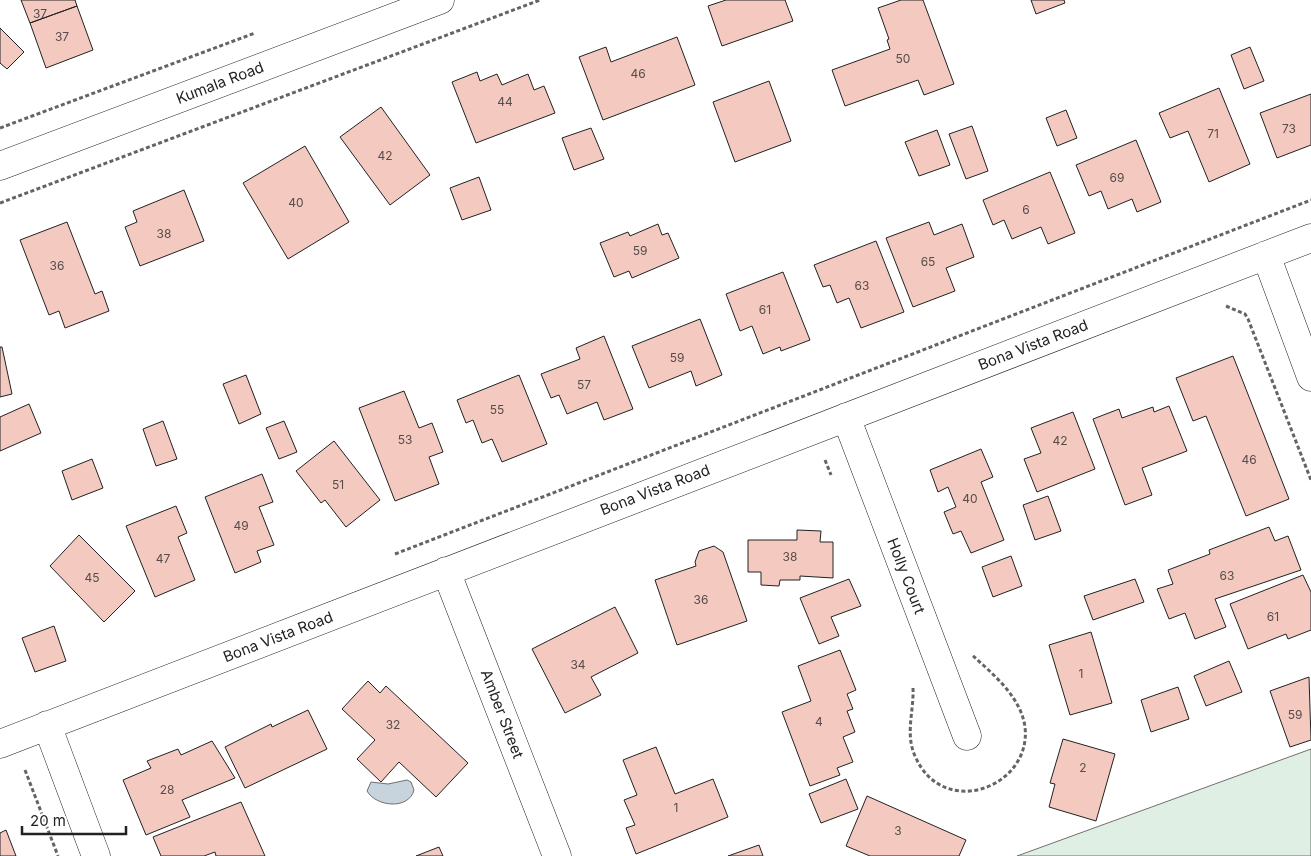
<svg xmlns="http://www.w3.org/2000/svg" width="1311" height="856" viewBox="0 0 1311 856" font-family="Inter,sans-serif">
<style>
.green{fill:#e0efe3;stroke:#6f6f6f}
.water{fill:#c7d3dd;stroke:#6f6f6f}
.building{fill:#f3c9c0;stroke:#222}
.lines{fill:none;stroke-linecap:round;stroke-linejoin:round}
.minor-casing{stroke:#222;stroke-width:29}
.path{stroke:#646464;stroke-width:3;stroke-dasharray:4 2.5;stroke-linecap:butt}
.minor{stroke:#fff;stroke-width:28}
.labels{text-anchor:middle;stroke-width:4;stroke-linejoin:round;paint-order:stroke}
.number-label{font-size:12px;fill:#564c4a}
.street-label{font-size:15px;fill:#222;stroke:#fff}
</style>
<rect width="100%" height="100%" fill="#fff"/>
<path class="green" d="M1311 749V856H1017Z"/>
<path class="water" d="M407 780 411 782 414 790C409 810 376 807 367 791L371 782 388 784Z"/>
<path class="building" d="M21 0H75L77 6 30 23Z
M726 0H785L793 21 722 46 708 6Z
M901 0H923L954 84 924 95 918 80 845 106 832 70 890 49 887 40 889 39 878 8Z
M1031 0H1064L1065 3 1036 14Z
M77 6 93 50 46 68 30 23Z
M0 28 24 52 7 69 0 63Z
M677 37 695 85 603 120 579 57 606 47 611 62Z
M1250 47 1264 81 1244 89 1231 55Z
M477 72 480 81 497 74 502 85 528 74 534 90 544 86 555 113 476 143 452 82Z
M769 81 791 141 735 162 713 102Z
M1219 88 1250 164 1209 182 1188 131 1170 138 1159 113Z
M1311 94V145L1277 158 1260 113Z
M381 107 430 175 390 205 340 137Z
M1066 110 1077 138 1057 146 1046 118Z
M972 126 988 171 966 179 949 134Z
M591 128 604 159 574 170 562 138Z
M937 130 950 165 919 176 905 142Z
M1136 140 1161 202 1137 212 1132 199 1108 209 1101 191 1089 196 1076 165Z
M305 146 349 222 288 259 243 183Z
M1050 172 1075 233 1048 244 1041 227 1012 239 1004 220 993 225 983 200Z
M479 177 491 210 462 220 450 188Z
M184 190 204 241 140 266 125 227 137 222 133 211Z
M67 222 95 294 102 291 109 311 65 328 59 311 49 315 20 240Z
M929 222 934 235 962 224 974 257 946 268 955 291 913 307 886 238Z
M658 224 662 235 668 233 679 258 632 278 629 271 614 277 600 243 628 232 630 236Z
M876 241 904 312 861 328 849 298 837 303 830 285 823 287 814 265Z
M783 272 810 340 781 351 780 347 763 354 752 326 740 331 726 294Z
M700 319 722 375 696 386 691 371 649 388 632 346Z
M604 336 633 409 604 420 597 402 567 414 559 395 551 398 541 374 580 359 576 348Z
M0 347H2L12 394 0 397Z
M1233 356 1289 499 1246 516 1206 416 1193 421 1176 378Z
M246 375 261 414 239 424 223 384Z
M519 375 547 444 502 462 492 439 482 443 473 420 466 423 457 400Z
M404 391 419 428 432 423 443 452 429 457 439 484 395 501 359 408Z
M29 404 41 433 0 451V417Z
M1169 406 1187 451 1142 468 1152 495 1125 505 1093 419 1119 409 1122 418 1153 407 1154 412Z
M1073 412 1095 469 1037 492 1024 459 1041 453 1031 428Z
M163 421 177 459 156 466 143 429Z
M284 421 297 452 279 459 266 428Z
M334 441 380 500 346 527 325 500 321 503 296 471Z
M981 449 993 477 981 482 1004 540 971 553 961 531 953 534 944 512 956 507 948 487 938 492 930 470Z
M92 459 103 488 72 500 62 471Z
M262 474 273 502 259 507 274 545 257 551 261 562 235 573 205 497Z
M1048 496 1061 531 1035 540 1023 505Z
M176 506 187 533 178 537 195 580 155 597 126 526Z
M1269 527 1275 541 1288 536 1301 570 1215 599 1226 627 1195 639 1185 613 1169 619 1157 589 1173 584 1168 570 1210 554 1209 550Z
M797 530 821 531 820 542H833V578L800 576V580H780L779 586 761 585V572H748V540H797Z
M79 535 135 591 104 622 50 566Z
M714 546 723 552 747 621 677 645 655 580 696 566 695 562 699 551Z
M1011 556 1022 586 993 597 982 567Z
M1303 575 1311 592V630L1288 639 1286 634 1248 649 1230 604Z
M849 579 861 606 831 617 839 636 819 644 800 598Z
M1135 579 1144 602 1093 620 1084 596Z
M615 607 638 653 591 677 601 695 565 713 532 649Z
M54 626 66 661 35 672 22 638Z
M1091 632 1112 703 1070 715 1049 645Z
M840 650 856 690 847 694 853 709 847 711 855 732 843 737 853 762 837 768 840 775 810 786 782 712 811 701 798 666Z
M1229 661 1242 692 1206 706 1194 676Z
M1309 677 1311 740 1290 747 1270 691Z
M368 681 380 693 386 686 468 763 436 797 399 762 381 782 357 759 375 740 342 709Z
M1178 687 1189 719 1151 732 1141 700Z
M308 710 327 749 245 788 225 747 271 724 272 727Z
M1063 739 1115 754 1096 821 1049 807 1055 784 1050 783Z
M212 741 235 778 182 800 190 817 146 835 123 780 151 768 147 761 178 749 181 755Z
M656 747 675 794 713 779 728 817 636 854 626 828 635 825 624 800 637 795 623 760Z
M846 779 858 809 821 823 809 794Z
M867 796 966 840 959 856H870L846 846Z
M241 802 265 856H216L215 852 204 856H161L153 837Z
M6 830 16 856H0V833Z
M759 845 763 856H728Z
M439 847 443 856H416Z"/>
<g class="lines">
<defs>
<path id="minor" d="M0 166 440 0
M1266 255 1311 377
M846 417 967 736
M446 571 557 856
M47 725 96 856
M0 744 1311 238"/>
</defs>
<use href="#minor" class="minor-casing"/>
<path class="path" d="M0 128 255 33
M0 203 540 0
M1226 306 1245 314 1248 319 1311 480
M825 460 831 475
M395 554 1311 200
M913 688C914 711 905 734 915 756 943 821 1032 787 1025 727 1021 697 993 674 972 655
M25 770 58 856"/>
<use href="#minor" class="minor"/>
</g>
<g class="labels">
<g class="number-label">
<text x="40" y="18">37</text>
<text x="62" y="41">37</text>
<text x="903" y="63">50</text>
<text x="638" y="78">46</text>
<text x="505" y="106">44</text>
<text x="1289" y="133">73</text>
<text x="1213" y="138">71</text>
<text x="385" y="160">42</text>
<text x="1117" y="182">69</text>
<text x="296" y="207">40</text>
<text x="1026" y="214">6</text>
<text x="164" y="238">38</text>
<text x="640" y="255">59</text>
<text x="928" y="266">65</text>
<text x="57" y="270">36</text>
<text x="862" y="290">63</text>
<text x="765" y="314">61</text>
<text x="677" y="362">59</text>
<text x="584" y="389">57</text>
<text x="497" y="414">55</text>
<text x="405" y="444">53</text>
<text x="1060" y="445">42</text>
<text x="1249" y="464">46</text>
<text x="338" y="489">51</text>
<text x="970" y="503">40</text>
<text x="241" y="530">49</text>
<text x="790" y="561">38</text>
<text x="163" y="563">47</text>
<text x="1227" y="580">63</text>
<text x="92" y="582">45</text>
<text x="701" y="604">36</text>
<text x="1273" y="621">61</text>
<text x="578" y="669">34</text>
<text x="1081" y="678">1</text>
<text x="1295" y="719">59</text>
<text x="819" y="726">4</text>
<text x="393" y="729">32</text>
<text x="1083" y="772">2</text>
<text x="167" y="794">28</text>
<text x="676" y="812">1</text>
<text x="898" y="835">3</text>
</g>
<g class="street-label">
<text transform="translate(220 83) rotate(-21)" y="5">Kumala Road</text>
<text transform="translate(1033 345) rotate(-21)" y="5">Bona Vista Road</text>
<text transform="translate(655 490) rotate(-21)" y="5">Bona Vista Road</text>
<text transform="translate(906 576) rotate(69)" y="5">Holly Court</text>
<text transform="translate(278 637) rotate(-21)" y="5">Bona Vista Road</text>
<text transform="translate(502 714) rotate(69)" y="5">Amber Street</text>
</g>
</g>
<path d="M22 826v8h104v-8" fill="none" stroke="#222222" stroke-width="2.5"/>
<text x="30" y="826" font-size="15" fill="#222222" stroke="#ffffff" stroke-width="4" paint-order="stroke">20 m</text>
</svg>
